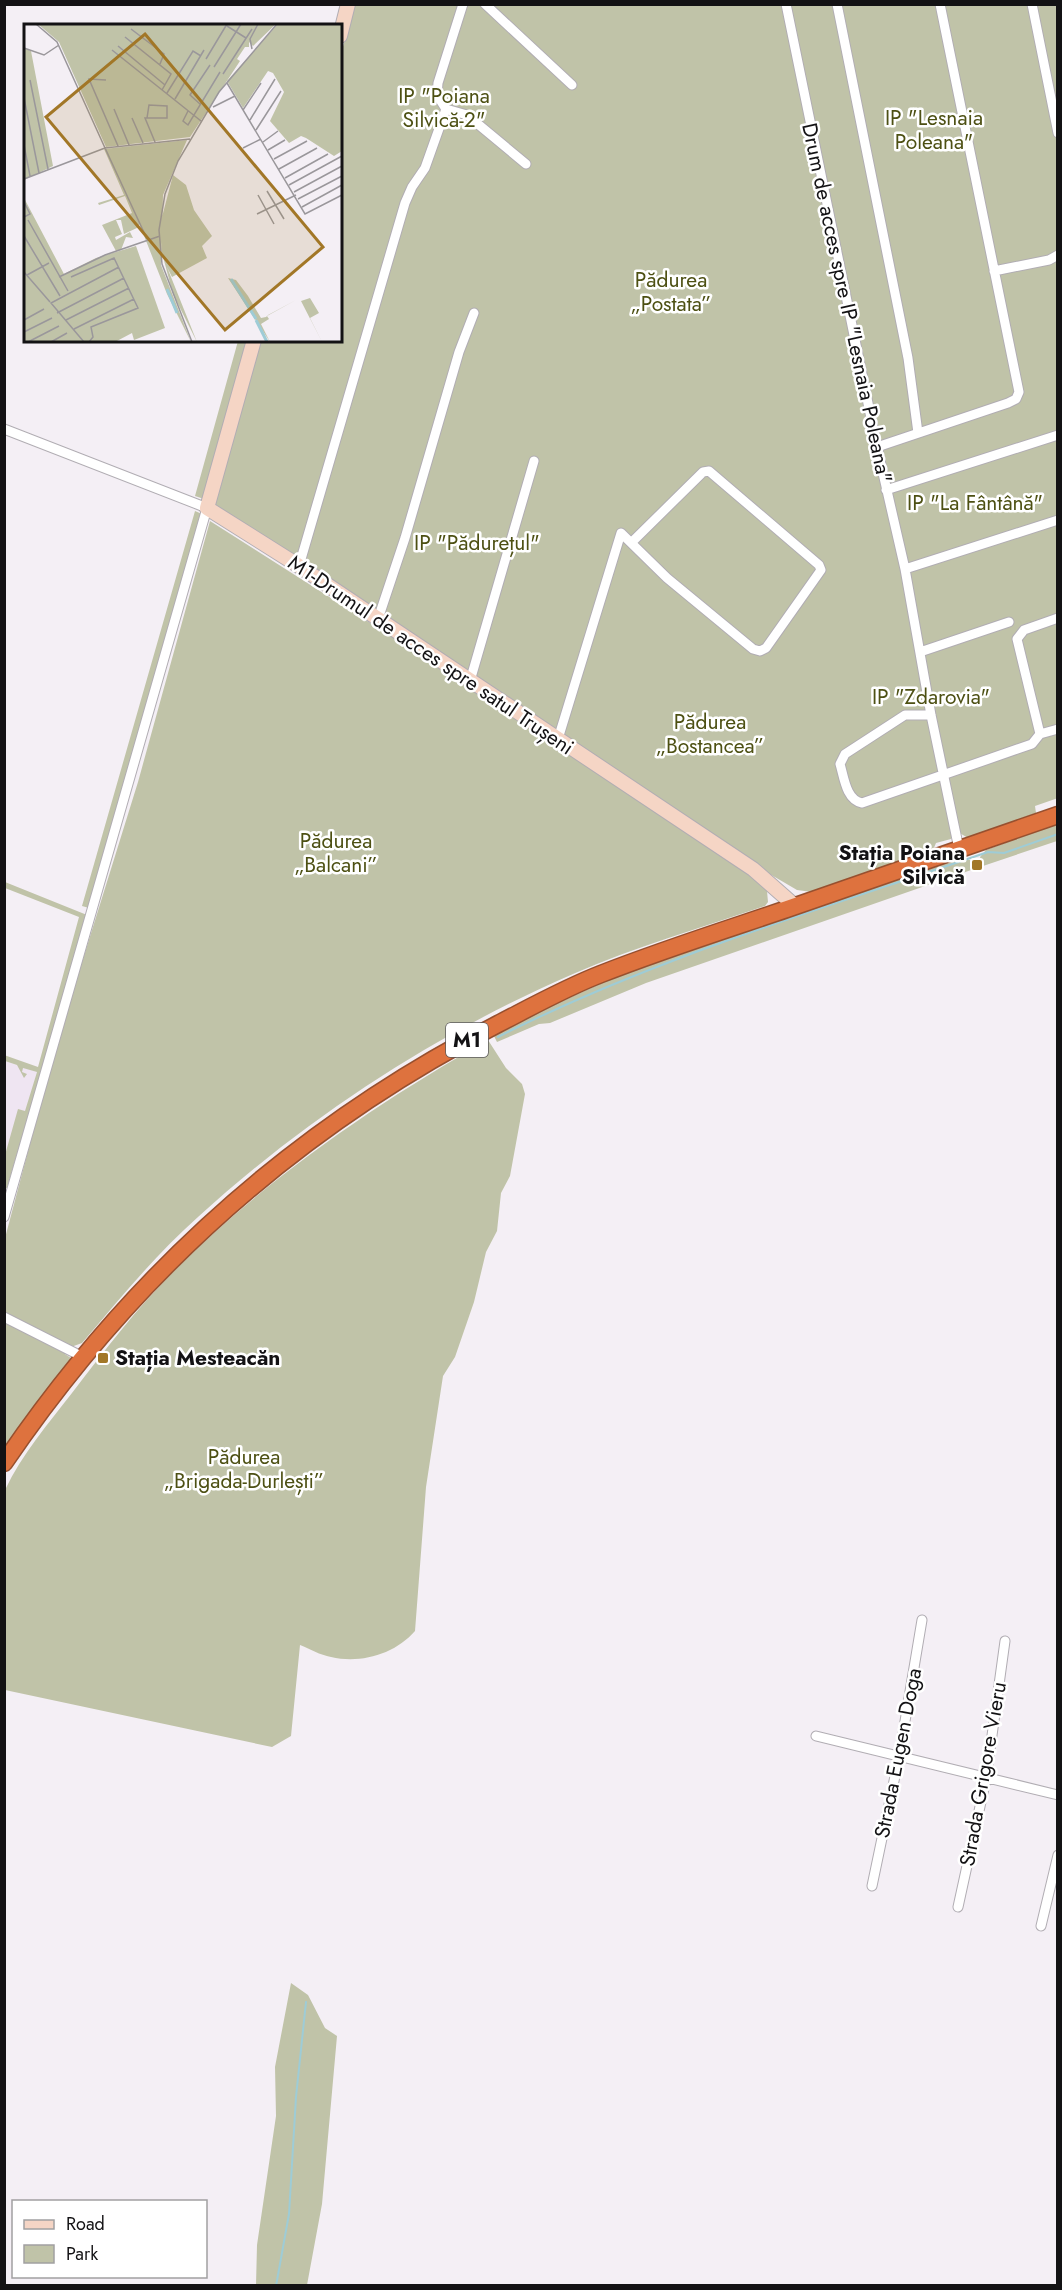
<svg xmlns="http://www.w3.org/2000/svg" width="1062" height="2290" viewBox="0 0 1062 2290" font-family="Jost,sans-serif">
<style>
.built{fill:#efe5f2}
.green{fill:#c0c3a8}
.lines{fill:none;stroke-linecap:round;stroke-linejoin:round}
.stream{stroke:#9eccd6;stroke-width:2}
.street-casing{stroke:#b1adb3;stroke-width:11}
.secondary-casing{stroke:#b1adb3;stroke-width:16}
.highway-casing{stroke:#97502f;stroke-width:19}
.street{stroke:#fff;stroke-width:9}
.secondary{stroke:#f5d5c5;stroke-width:14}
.highway{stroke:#de723e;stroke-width:16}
.poi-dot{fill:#a27727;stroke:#fff;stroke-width:2}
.labels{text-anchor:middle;stroke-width:5;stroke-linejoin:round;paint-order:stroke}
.shield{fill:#fff;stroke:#5a595a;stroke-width:1.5}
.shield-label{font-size:20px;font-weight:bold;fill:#131214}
.park-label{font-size:21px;fill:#4d5013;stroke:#fff}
.street-label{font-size:21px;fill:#131214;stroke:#fff}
.poi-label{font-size:21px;font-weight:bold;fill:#131214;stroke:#fff;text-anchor:end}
.inset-river{fill:none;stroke:#9eccd6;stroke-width:3}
.inset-road{fill:none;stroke:#9a979b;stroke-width:1.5}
.view{fill:#a27727;fill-opacity:0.15;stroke:#a27727;stroke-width:3}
.inset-edge{fill:none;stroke:#131214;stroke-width:3}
</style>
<rect width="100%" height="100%" fill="#f4eff5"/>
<path class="built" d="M5 1061 37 1072 5 1180Z"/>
<path class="green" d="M355 5H1057L1058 798 1035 806 1036 813 968 838 958 832 952 835 951 839 936 843 933 850 812 892 797 890 749 862 563 737 565 732 556 733 467 677 214 505 261 341 340 340V57Z
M238 341H249L204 499 195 496Z
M195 511 202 514 89 908 82 906Z
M210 521 411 649 749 873 767 891 768 902 765 906C701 928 635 947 573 974 435 1034 309 1116 198 1217 155 1255 119 1300 82 1343L71 1347 65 1354 71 1358 5 1449V1238L56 1046 138 782Z
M1057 824V841L983 866 980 857 986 850Z
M956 859 970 860 974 869 646 983 550 1023 539 1024 497 1042 494 1036 545 1009 613 978Z
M5 882 87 915 7 1188H5V1155L18 1109 25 1111 37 1072 23 1068 22 1072 27 1074 24 1078 17 1065 5 1061 4 1055 38 1067 79 917 5 888Z
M488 1040 506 1068 522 1084 525 1094 510 1176 501 1193 497 1231 486 1252 474 1302 455 1357 443 1376 426 1487 415 1631C395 1654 361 1664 331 1657 320 1655 310 1649 300 1645L291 1736 272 1747 5 1690V1490C22 1454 48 1424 72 1393 104 1351 137 1308 174 1271 263 1181 378 1102 488 1040Z
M291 1983 308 1995 325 2028 337 2036 322 2204 307 2285H256L257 2245 276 2116 275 2067Z"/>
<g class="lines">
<path class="stream" d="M498 1037C654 958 822 909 988 852L1004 853 1058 834
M482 1045 486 1043
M276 2286 289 2214 296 2097 306 2002"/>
<defs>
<path id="street" d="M485 4 572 85
M786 4 877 447 905 569 931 715 959 849
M837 4 908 358 918 433
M1032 4 1058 133
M446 109 467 115 526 164
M994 271 1049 260 1058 255
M4 429 207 508 4 1217
M877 447 1008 403 1016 399 1019 392 940 4
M886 490 1058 435
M299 566 405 203 412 187 425 168 446 109 437 95 438 83 463 4
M905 569 1058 520
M378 619 405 538 459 352 474 313
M920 652 1009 622
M470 681 534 461
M931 715H905L845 754 840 764C844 777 846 800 862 803L1032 744 1040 734 1058 729
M1040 734 1017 639 1024 630 1058 618
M558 739 621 533 667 578 753 649 760 651 766 648 821 570 819 565 709 471 703 472 632 542
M4 1317 83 1357
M816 1736 1058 1795
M872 1886 899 1757 922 1620
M958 1907 986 1779 1005 1641
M1041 1926 1058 1855"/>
<path id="secondary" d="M340 36 348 4
M254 340 207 508 299 566 753 869 795 906"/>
<path id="highway" d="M4 1463C132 1275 295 1128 498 1024 531 1007 565 988 601 974 662 950 725 930 787 909 877 878 967 846 1058 815"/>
</defs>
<use href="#street" class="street-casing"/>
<use href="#secondary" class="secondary-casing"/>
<use href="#highway" class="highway-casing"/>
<use href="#street" class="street"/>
<use href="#secondary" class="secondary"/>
<use href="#highway" class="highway"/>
</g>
<g class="poi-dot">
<rect x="971" y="859" width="12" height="12" rx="3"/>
<rect x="97" y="1352" width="12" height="12" rx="3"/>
</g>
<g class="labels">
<rect class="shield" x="446" y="1023" width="42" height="34" rx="4.5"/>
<g class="shield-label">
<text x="467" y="1047">M1</text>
</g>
<g class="park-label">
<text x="444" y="103">IP "Poiana<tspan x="444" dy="24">Silvică-2"</tspan></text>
<text x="934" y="125">IP "Lesnaia<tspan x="934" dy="24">Poleana"</tspan></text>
<text x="671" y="287">Pădurea<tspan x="671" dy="24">„Postata”</tspan></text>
<text x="975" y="510">IP "La Fântână"</text>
<text x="477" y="550">IP "Pădurețul"</text>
<text x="931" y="704">IP "Zdarovia"</text>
<text x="710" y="729">Pădurea<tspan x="710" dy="24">„Bostancea”</tspan></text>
<text x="336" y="848">Pădurea<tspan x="336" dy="24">„Balcani”</tspan></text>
<text x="244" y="1464">Pădurea<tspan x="244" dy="24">„Brigada-Durlești”</tspan></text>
</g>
<g class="street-label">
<text transform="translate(847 303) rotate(78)" y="7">Drum de acces spre IP "Lesnaia Poleana"</text>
<text transform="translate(431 655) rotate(34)" y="7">M1-Drumul de acces spre satul Trușeni</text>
<text transform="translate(898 1753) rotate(-79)" y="7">Strada Eugen Doga</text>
<text transform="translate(983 1774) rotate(-80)" y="7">Strada Grigore Vieru</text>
</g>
<g class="poi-label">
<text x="965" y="860">Stația Poiana<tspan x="965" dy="24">Silvică</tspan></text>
<text x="115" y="1365" text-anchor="start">Stația Mesteacăn</text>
</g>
</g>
<g transform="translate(24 24)">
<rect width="318" height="318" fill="#f4eff5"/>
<path d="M14 0 160 1 252 0 229 22 225 18V23H221L213 35 216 37 166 113 82 123 35 18ZM254 0H318V127L310 132 282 114 277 112 265 119 246 97 260 68 249 49 244 47 219 84 203 57ZM0 24 7 27 29 142 0 156ZM163 116 139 171 137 241 167 318 143 270 115 199V203L100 210 97 196H92L98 210 91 213 92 216 106 208 109 214 102 213 97 226 92 227 78 201 108 189 101 172 75 181 74 179 100 171 80 125ZM149 151 162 161 170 186 188 212 178 222 183 234 148 253 143 243 173 318 149 270 138 229 137 197ZM0 174 40 250 72 234 112 222 141 304 110 316 108 309 91 318H0ZM204 254 212 256 224 272 237 294 232 295 242 293 244 291 272 276 243 292 245 295 237 300 246 318ZM286 274 295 289 286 294 298 318 277 277Z" fill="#c0c3a8"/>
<path class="inset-river" d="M207 255 232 295M143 265 153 289M232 296 243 318"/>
<path class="inset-road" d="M12 0 33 18 81 124 166 115M203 2 222 14M107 5 140 30 136 40M101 13 147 50 138 66M94 22 141 61M0 24 20 31 35 21M228 25 226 15 234 0M88 26 177 97M182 35 203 0M190 43 217 0M199 50 228 5M6 56 24 145M82 56 65 55 94 122M203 59 281 190 318 171M143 69 169 27 177 32M0 74 15 149M151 75 180 26M176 80 166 71 186 41M189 83 211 72M90 85 105 121M219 86 237 59M164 87 159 97 164 101 196 48M108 94 119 119M123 94 125 81 143 82V94H121L131 118M226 96 251 55M232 106 257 67M239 118 254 107M0 121 6 152M219 124 237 115M244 126 261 116M250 135 283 117M255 145 293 124M261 154 304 130M0 155 81 124 123 215M265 161 318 132M243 167 260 195M270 168 318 142M234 171 250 200M274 175 318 152M0 178 6 190 0 193M278 183 318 161M233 190 272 171M4 196 44 267M0 212 36 272M0 248 26 278M3 251 25 239M35 253 81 231 136 212M47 253 90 234 114 284 67 303 69 313 65 318M33 289 100 254M0 296 20 285M42 296 105 264M50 305 110 275M0 308 28 294M4 318 35 302M27 318 43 309M60 318 27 279 95 243M168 318 138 240 135 206 141 170 154 137 195 68 253 0"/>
<path class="view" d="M121 10 299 223 201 306 22 93Z"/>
<rect width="318" height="318" class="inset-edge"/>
</g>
<rect width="1062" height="2290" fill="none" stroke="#131214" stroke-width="12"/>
<rect x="12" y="2200" width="195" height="78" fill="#ffffff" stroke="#a1a0a1" stroke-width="1.5"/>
<rect x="24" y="2220" width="30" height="9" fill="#f5d5c5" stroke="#a1a0a1" stroke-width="1.5"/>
<text x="66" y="2230" font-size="18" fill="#131214">Road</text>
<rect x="24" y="2245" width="30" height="18" fill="#c0c3a8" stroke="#a1a0a1" stroke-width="1.5"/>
<text x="66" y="2260" font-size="18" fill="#131214">Park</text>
</svg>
